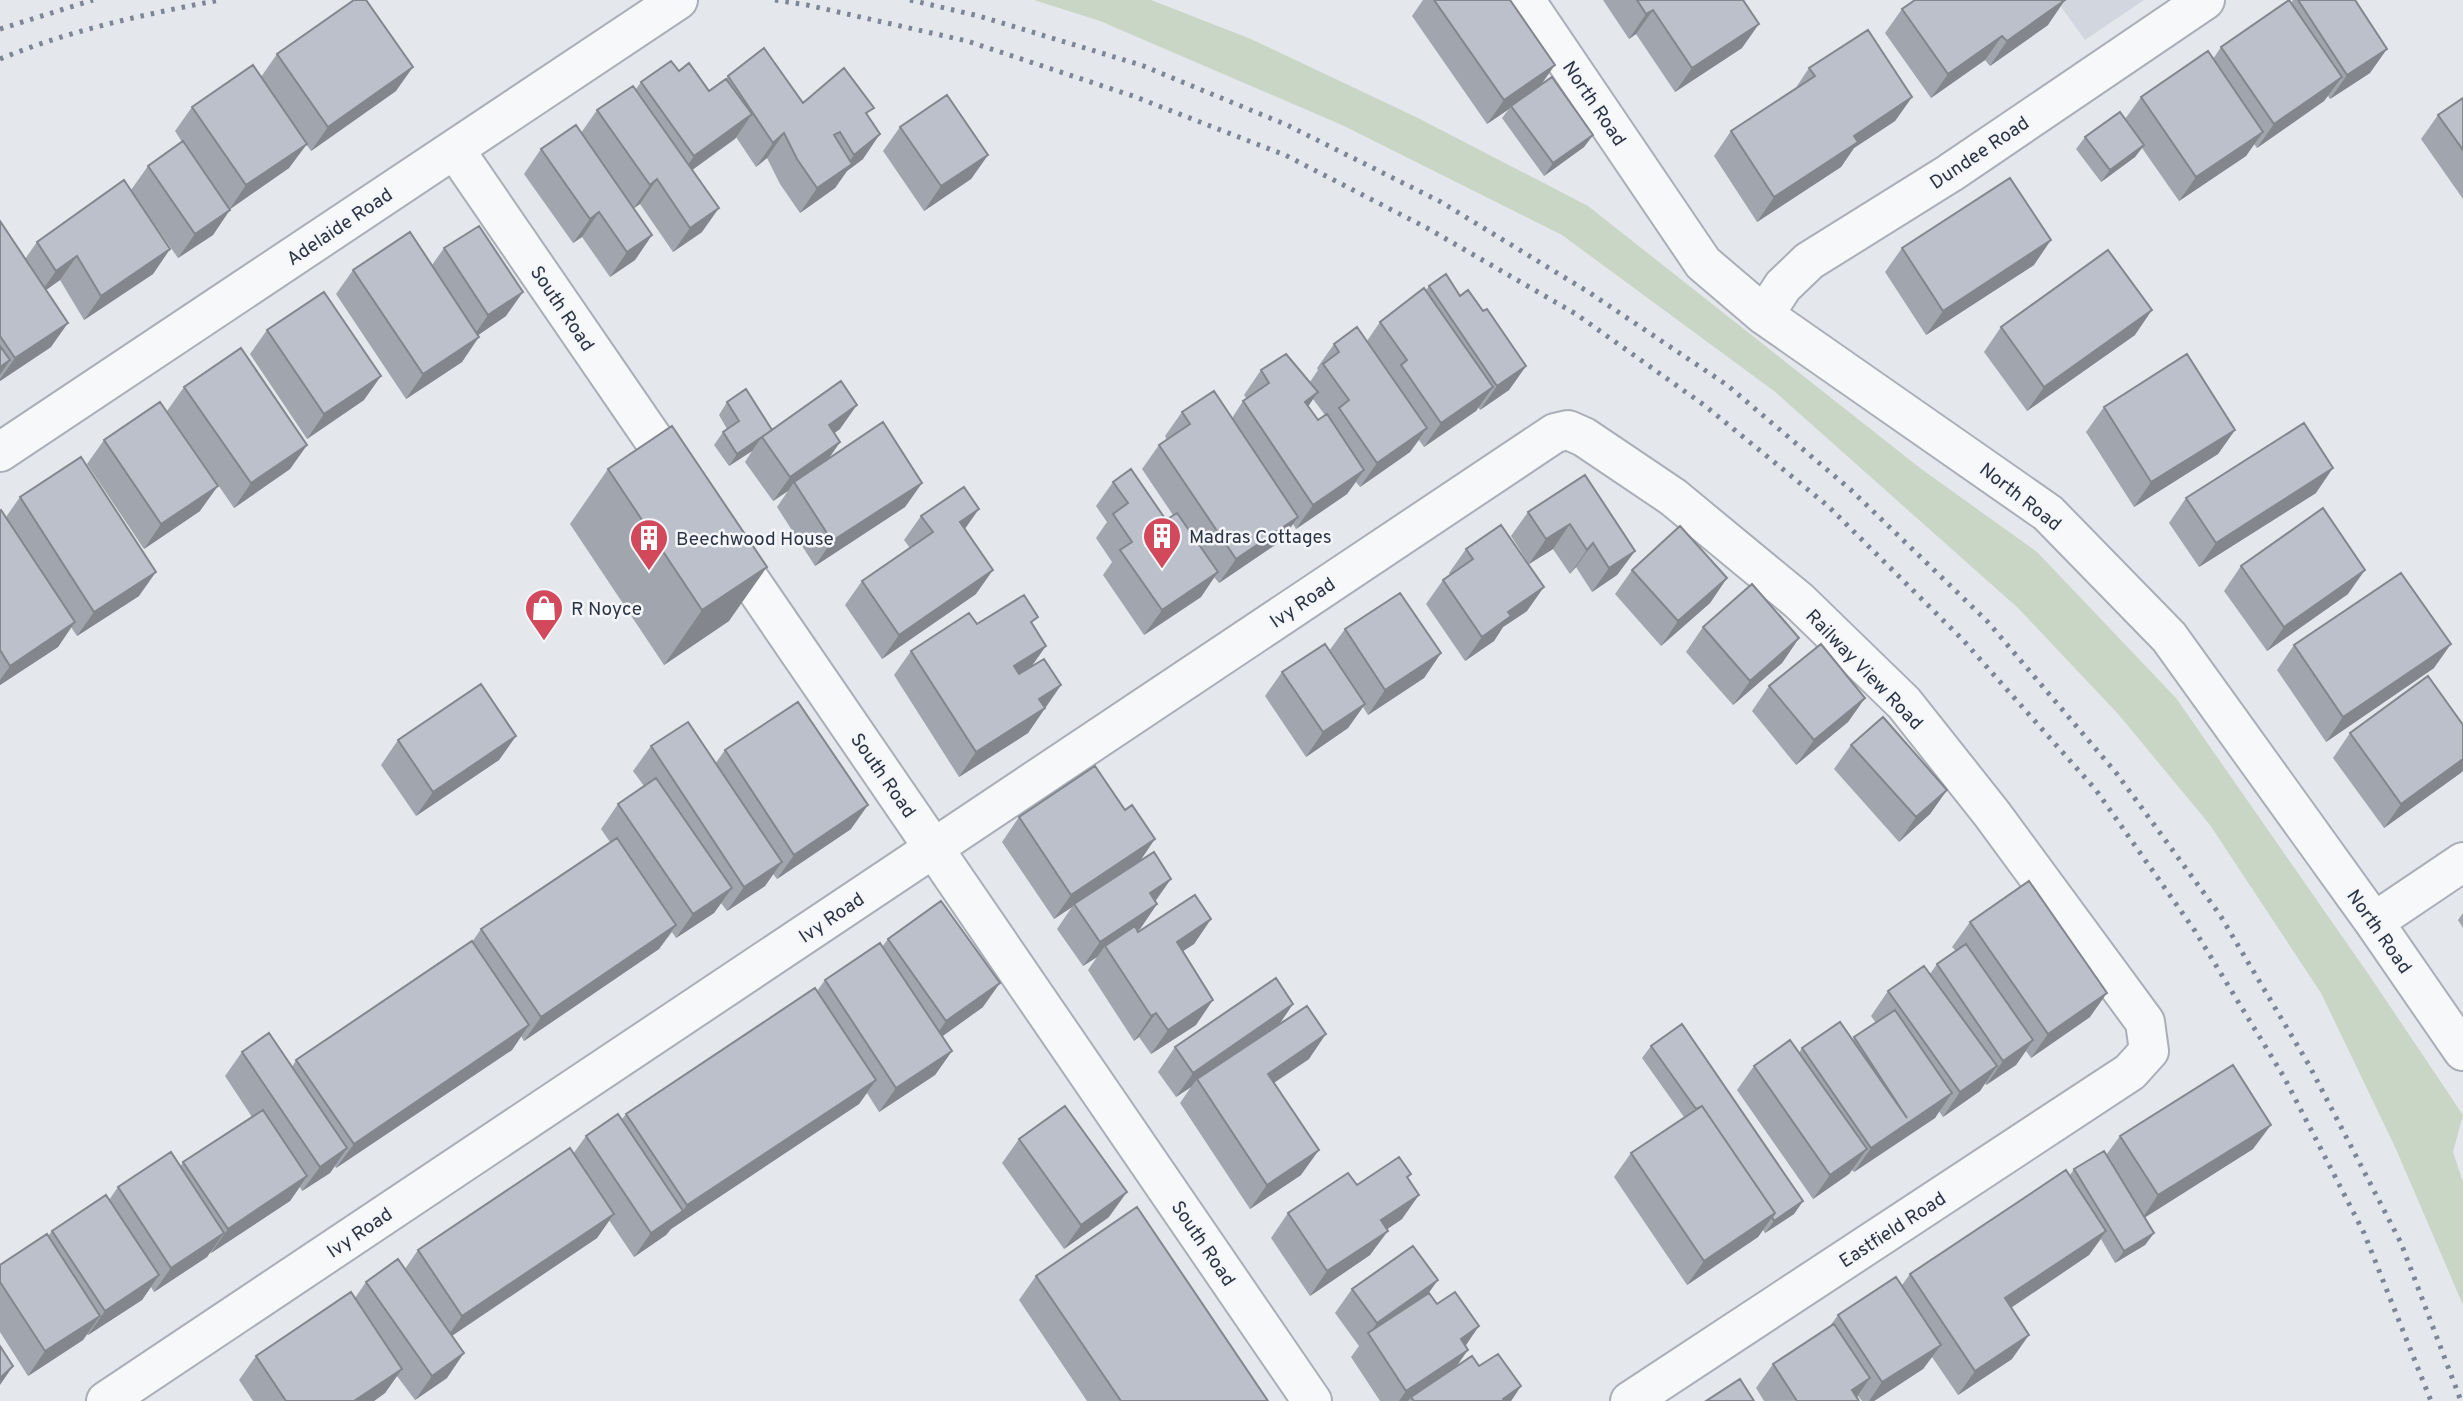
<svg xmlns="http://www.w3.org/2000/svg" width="2463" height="1401" viewBox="0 0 2463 1401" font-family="Overpass,sans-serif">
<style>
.built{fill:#d2d6de}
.green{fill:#c9d6c5}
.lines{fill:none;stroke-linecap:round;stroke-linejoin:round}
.street-casing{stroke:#a9aeb7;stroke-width:42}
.street{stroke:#f7f8fa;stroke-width:38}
.rail{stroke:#7d8696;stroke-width:5;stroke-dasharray:3.5 7;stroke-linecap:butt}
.wall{fill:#a1a5ae;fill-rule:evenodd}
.shaded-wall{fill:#83868d}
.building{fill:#bbc0ca;stroke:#83868d;stroke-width:2}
.labels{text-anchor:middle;stroke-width:5;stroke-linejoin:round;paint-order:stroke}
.street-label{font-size:19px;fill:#2b3445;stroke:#f4f6f9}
.poi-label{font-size:19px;fill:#2b3445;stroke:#f4f6f9;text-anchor:start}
</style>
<rect width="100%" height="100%" fill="#e4e7ec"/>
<path class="built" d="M2056 0H2144L2085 40Z"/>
<path class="green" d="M1034 0H1151L1251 39 1418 118 1588 206 1920 468 2037 552 2176 698 2369 975 2463 1115 2453 1152 2463 1182V1305L2396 1149 2321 993 2210 825 2119 715 2018 608 1774 391 1562 235 1342 125 1100 21Z"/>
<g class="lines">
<defs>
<path id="street" d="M1525 0 1703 263 1764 315 2048 513 2169 637 2374 922 2463 1051
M455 150 682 481
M1764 315 1783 286 1809 261 1950 173 2205 0
M0 452 678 0
M724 542 1312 1401
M2374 922 2463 862
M106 1401 1555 433 1568 430 1584 437 1673 497 1799 601 1904 703 1992 814 2145 1022 2149 1051 2130 1072 1630 1401"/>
</defs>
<use href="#street" class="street-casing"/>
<use href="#street" class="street"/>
<path class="rail" d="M775 0 807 5 967 41 1133 96 1285 155 1427 228 1576 314 1704 405 1828 506 1963 640 2096 790 2195 931 2284 1077 2364 1233 2431 1401
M910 0 979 16 1141 65 1287 125 1441 202 1590 293 1727 385 1851 490 1987 621 2117 774 2220 915 2309 1065 2401 1243 2461 1401
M0 29 93 0
M0 59C70 30 146 14 220 0"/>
</g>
<path class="wall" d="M1423 0H1510L1541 84 1593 135 1584 147 1544 176 1502 118 1509 109 1487 124 1412 16Z
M1603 0H1743L1742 48 1675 92 1636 34 1629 39Z
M2293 0H2355L2370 73 2330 99 2328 96 2324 101 2257 148 2254 144 2246 156 2179 201 2142 148 2135 157 2101 182 2076 149 2085 137 2125 119 2141 97 2213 59 2221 47 2291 3Z
M1902 9 2048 25 1990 66 1985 60 1931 98 1885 33Z
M277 54 396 91 311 151 306 144 289 168 229 209 213 235 178 258 133 194 170 249 153 274 84 320 60 280 46 290 51 347 0 381V221L25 259 37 242 131 190 148 166 182 142 175 131 192 107 261 77Z
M1809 68 1912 97 1895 121 1854 148 1841 167 1757 222 1714 156 1731 131 1795 89Z
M679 71 709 91 726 79 728 76 803 103 868 116 863 159 847 171 835 188 800 213 780 184 767 158 756 167 736 137 692 170 702 232 673 252 640 204 633 208 652 235 635 260 610 277 582 237 573 243 524 174 541 149 581 133 597 110 636 89 641 82Z
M2463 98V199L2421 139 2438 115Z
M900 127 988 155 971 179 924 211 883 151Z
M444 248 506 316 478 335 462 362 406 399 336 294 353 270 432 265Z
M1902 248 2034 265 1926 335 1885 272Z
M1429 286 1460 296 1483 311 1526 366 1509 390 1480 410 1478 407 1476 411 1424 447 1419 440 1410 452 1360 487 1356 482 1347 494 1296 529 1293 524 1281 541 1219 583 1214 577 1201 597 1144 635 1103 575 1112 562 1096 538 1107 522 1096 506 1113 482 1166 520 1173 515 1142 469 1159 445 1167 440 1165 436 1182 412 1232 418 1243 401 1247 399 1244 395 1261 370 1310 382 1318 370 1317 368 1334 344 1367 341 1380 322 1425 291ZM1313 399 1325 415 1318 420 1308 407Z
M2001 327 2135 335 2027 411 1984 352Z
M267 330 364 400 307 439 250 354Z
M184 387 307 445 290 469 234 508 167 411Z
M727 402 772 430 840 429 834 433 840 442 828 460 922 483 905 507 815 566 777 507 788 491 773 501 745 462 752 451 729 466 714 445 723 432 727 429 719 415Z
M2104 407 2235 430 2218 454 2134 507 2086 432Z
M104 440 200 511 144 549 87 464Z
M608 469 729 621 664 665 570 524Z
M1585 475 1635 551 1617 575 1592 592 1576 567 1570 574 1553 549 1529 564 1511 536 1528 512Z
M2316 493 2199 567 2169 523 2186 498Z
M20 497 139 596 77 636 71 627 58 647 0 685V511L6 517Z
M921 516 965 529 976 594 882 659 845 605 862 581 910 548 904 540Z
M1466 549 1527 611 1503 627 1494 641 1465 661 1426 604 1443 580 1450 575 1449 573Z
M2241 566 2348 594 2267 651 2224 591Z
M1632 570 1727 578 1710 603 1661 646 1615 594Z
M977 624H1033L1032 666 1061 685 1028 733 959 777 894 675 911 651Z
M1703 627 1799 638 1782 663 1733 705 1686 652Z
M1345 629 1441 653 1424 678 1368 715 1363 707 1348 728 1306 757 1265 696 1282 672 1329 651Z
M2294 645 2434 668 2326 742 2277 670Z
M1769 686 1865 698 1848 722 1796 765 1752 711Z
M2463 725V770L2462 772 2384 828 2333 758 2350 733Z
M516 736 499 760 416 816 381 765 398 740Z
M1851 745 1947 790 1930 814 1899 842 1834 769Z
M651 746 715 764 725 750 851 829 777 879 773 874 765 886 727 911 721 903 714 913 676 938 672 932 659 949 524 1041 521 1036 512 1050 336 1168 335 1166 330 1173 302 1191 300 1187 290 1201 211 1253 210 1252 207 1257 154 1292 151 1287 142 1300 88 1335 87 1334 83 1340 28 1376 0 1332V1265L48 1236 52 1231 109 1200 118 1187 180 1167 183 1162 252 1117 225 1076 242 1052 292 1067 296 1060 472 942 481 929 610 842 601 829 618 804 644 786 633 771Z
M1019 817 1140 861 1157 904 1140 929 1137 930 1138 932 1211 919 1194 944 1183 951 1196 1025 1151 1054 1139 1037 1134 1041 1088 970 1097 957 1083 966 1057 929 1072 907 1054 919 1002 842Z
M2463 913V928L2458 920Z
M1970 922 2090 1017 2031 1058 2026 1051 2016 1065 1986 1085 1985 1083 1980 1091 1943 1117 1939 1111 1935 1118 1854 1172 1852 1170 1849 1174 1813 1199 1737 1090 1754 1066 1799 1053 1802 1048 1853 1040 1854 1037 1876 1023 1871 1016 1888 991 1930 974 1937 964 1956 951 1952 947Z
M888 939 983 1007 942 1036 952 1051 935 1075 879 1112 867 1093 859 1104 671 1229 666 1235 634 1257 609 1220 597 1238 452 1336 447 1378 415 1400 397 1376 385 1393 374 1401H253L239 1380 256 1356 355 1298 366 1282 405 1269 418 1250 573 1154 586 1136 622 1119 626 1114 817 991 825 980 882 947Z
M1293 1004 1280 1023 1309 1059 1274 1083 1301 1175 1250 1209 1180 1103 1191 1087 1176 1097 1158 1072 1175 1047Z
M1651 1046 1803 1201 1794 1214 1765 1233 1763 1230 1758 1237 1687 1285 1614 1177 1631 1153 1684 1117 1642 1058Z
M2120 1136 2253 1149 2145 1217 2154 1233 2145 1245 2115 1263 2101 1239 2089 1255 2011 1308 2012 1359 1958 1395 1932 1357 1923 1369 1874 1401H1862L1858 1396 1857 1398 1859 1401H1764L1756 1388 1773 1364 1830 1326 1838 1315 1902 1285 1910 1274 2070 1175 2074 1169 2106 1155Z
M1019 1139 1109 1217 1064 1249 1002 1163Z
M1408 1178 1402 1219 1387 1229 1370 1255 1310 1296 1271 1238 1288 1213 1357 1185Z
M1036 1276 1268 1401H1087L1019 1300Z
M1352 1289 1429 1293 1437 1304 1479 1326 1465 1345 1457 1366H1479L1521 1386 1511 1401H1380L1351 1357 1359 1346 1335 1313Z"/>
<path class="shaded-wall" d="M2065 0 2048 25 1990 66 2007 41Z
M1653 10 1636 34 1629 39 1646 14Z
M1759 24 1742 48 1675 92 1692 68Z
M2002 36 1985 60 1931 98 1948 74Z
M2387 49 2370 73 2330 99 2347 75Z
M1555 65 1538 89 1511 106 1509 109 1487 124 1504 100Z
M413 67 396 91 311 151 328 127Z
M2342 77 2324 101 2257 148 2274 124Z
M1912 97 1895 121 1854 148 1841 167 1757 222 1774 197 1854 136Z
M752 114 735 139 677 181 694 156Z
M2263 132 2246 156 2179 201 2196 177Z
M784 133 767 158 756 167 773 143Z
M880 134 863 159 847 171 835 188 800 213 817 188 843 170 854 155Z
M1593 135 1584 147 1544 176 1553 163Z
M307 144 289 168 229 210 246 185Z
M2144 145 2135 157 2101 182 2110 170Z
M988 155 971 179 924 211 941 186Z
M657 179 640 204 633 209 650 185Z
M719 208 702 232 673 252 690 228Z
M230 210 213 235 178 258 195 234Z
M599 212 582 237 573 243 590 219Z
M652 235 635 260 610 277 627 252Z
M2051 240 2034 265 1926 335 1943 311Z
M170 249 153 274 84 320 101 296Z
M77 256 60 280 39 295 56 271Z
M523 292 506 316 471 340 488 315Z
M2152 310 2135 335 2027 411 2044 387Z
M68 323 51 347 0 381V379L15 358Z
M479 337 462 362 406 399 423 374Z
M10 360 0 375V367Z
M1526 366 1509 390 1480 410 1497 386Z
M381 376 364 400 307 439 324 414Z
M1493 387 1476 411 1424 447 1441 423Z
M1318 392 1301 416 1305 402Z
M857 405 840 429 812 449 829 425Z
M1427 428 1410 452 1360 487 1377 463Z
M2235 430 2218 454 2134 507 2151 482Z
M761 438 752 451 729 466 737 454Z
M840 442 823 466 794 482 788 491 773 501 790 477Z
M307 445 290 469 234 508 251 483Z
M2333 468 2316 493 2199 567 2216 543Z
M1364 470 1347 494 1296 529 1313 505Z
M922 483 905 507 815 566 832 541Z
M218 486 200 511 144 549 161 524Z
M979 509 962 533 960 522Z
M1298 517 1281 541 1219 583 1236 559Z
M1570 524 1553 549 1529 564 1546 539Z
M1593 543 1576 567 1570 574 1587 550Z
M1635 551 1617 575 1592 592 1609 568Z
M767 567 729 621 664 665 702 610Z
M993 570 976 594 882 659 899 635Z
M2365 570 2348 594 2267 651 2284 627Z
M156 572 139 596 77 636 94 612Z
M1218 572 1201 597 1144 635 1162 610Z
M1727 578 1710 603 1661 646 1678 621Z
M1544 587 1527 611 1503 627 1494 641 1465 661 1482 637 1508 612Z
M75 622 58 647 0 685V680L10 666Z
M1799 638 1782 663 1733 705 1750 681Z
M2451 644 2434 668 2326 742 2343 717Z
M1046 646 1029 670 997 691 1014 666Z
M1441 653 1424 678 1368 715 1385 690Z
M1061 685 1028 733 959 777 976 752 1039 699Z
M1865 698 1848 722 1796 765 1814 740Z
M1365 704 1348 728 1306 757 1323 732Z
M516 736 499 760 416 816 433 792Z
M2463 759V770L2462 772 2384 828 2401 804Z
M1947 790 1930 814 1899 842 1916 817Z
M868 805 851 829 777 879 794 855Z
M1155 839 1138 864 1074 904 1072 907 1054 919 1071 895Z
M782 862 765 886 727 911 744 887Z
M1171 879 1154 903 1150 893Z
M732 888 714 913 676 938 693 914Z
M1157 904 1140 929 1108 950 1105 946 1097 957 1083 966 1100 942Z
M1211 919 1194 944 1160 966 1177 942Z
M676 925 659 949 524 1041 541 1017Z
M1000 983 983 1007 929 1046 946 1021Z
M2107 993 2090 1017 2031 1058 2048 1034Z
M1213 1000 1196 1025 1151 1054 1168 1030Z
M1293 1004 1276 1029 1197 1079 1191 1087 1176 1097 1193 1073Z
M1156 1013 1139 1037 1134 1041 1151 1016Z
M529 1025 512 1050 336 1168 354 1144Z
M1326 1034 1309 1059 1251 1098 1268 1074Z
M2033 1040 2016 1065 1986 1085 2003 1061Z
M952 1051 935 1075 879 1112 896 1088Z
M1997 1066 1980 1091 1943 1117 1960 1092Z
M876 1080 859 1104 671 1229 666 1235 634 1257 651 1233 682 1212 687 1205Z
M1952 1093 1935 1118 1854 1172 1871 1148Z
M2271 1125 2253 1149 2141 1220 2158 1195Z
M347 1148 330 1173 302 1191 320 1167Z
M1867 1149 1849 1174 1813 1199 1830 1175Z
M1319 1150 1301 1175 1250 1209 1267 1185Z
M307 1176 290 1201 211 1253 228 1229Z
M1127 1192 1109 1217 1064 1249 1081 1225Z
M1419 1195 1402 1219 1364 1245 1381 1220Z
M1803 1201 1794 1214 1765 1233 1774 1221Z
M1775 1213 1758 1237 1687 1285 1704 1261Z
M614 1214 597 1238 444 1341 462 1316Z
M1388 1231 1370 1255 1310 1296 1327 1271Z
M2106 1231 2089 1255 1988 1323 2005 1298Z
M224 1233 207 1257 154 1292 171 1268Z
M2154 1233 2145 1245 2115 1263 2124 1251Z
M159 1275 142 1300 88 1335 105 1311Z
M1438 1280 1420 1305 1369 1334 1377 1323Z
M100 1316 83 1340 28 1376 45 1351Z
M1479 1326 1462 1351 1461 1339Z
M2029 1335 2012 1359 1958 1395 1975 1371Z
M1941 1345 1923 1369 1874 1401H1869L1882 1382Z
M1468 1350 1451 1374 1411 1397 1408 1401H1399L1406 1391Z
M464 1353 447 1378 415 1400 432 1376Z
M13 1366 0 1385V1378Z
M402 1369 385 1393 374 1401H354Z
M1870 1378 1854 1401 1852 1390Z
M1521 1386 1511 1401H1501L1503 1399Z"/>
<path class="building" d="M354 0H366L413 67 328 127 277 54Z
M1434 0H1510L1555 65 1504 100Z
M1637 0H1743L1759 24 1692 68 1653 10 1646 14Z
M1915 0H2065L2007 41 2002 36 1948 74 1902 9Z
M2289 0 2342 77 2274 124 2221 47Z
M2298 0H2355L2387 49 2347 75Z
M1868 30 1912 97 1854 136 1858 142 1774 197 1731 131 1815 76 1809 68Z
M764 48 803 103 844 68 874 108 866 113 880 134 854 155 840 132 834 135 852 164 817 188 797 159 784 133 773 143 728 76Z
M2208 51 2263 132 2196 177 2141 97Z
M671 61 679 71 689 63 709 91 726 79 752 114 694 156 641 82Z
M253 65 307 144 246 185 192 107Z
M1552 77 1593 135 1553 163 1511 106Z
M633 86 719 208 690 228 657 179 650 185 597 110Z
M947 95 988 155 941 186 900 127Z
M2463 98V150L2438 115Z
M2120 112 2144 145 2110 170 2085 137Z
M576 125 652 235 627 252 599 212 590 219 541 149Z
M183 141 230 210 195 234 148 166Z
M2010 178 2051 240 1943 311 1902 248Z
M124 180 170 249 101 296 77 256 56 271 37 242Z
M0 221 68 323 15 358 0 336Z
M479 226 523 292 488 315 444 248Z
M410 232 479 337 423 374 353 270Z
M2108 250 2152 310 2044 387 2001 327Z
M1446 274 1460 296 1468 290 1483 311 1487 309 1526 366 1497 386 1429 286Z
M1424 288 1493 387 1441 423 1401 365 1407 360 1380 322Z
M324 292 381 376 324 414 267 330Z
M1357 327 1427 428 1377 463 1339 408 1349 400 1323 364 1339 352 1334 344Z
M0 346 10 360 0 367Z
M241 348 307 445 251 483 184 387Z
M1286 354 1318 392 1305 402 1318 420 1327 414 1364 470 1313 505 1243 401 1269 383 1261 370Z
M2187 354 2235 430 2151 482 2104 407Z
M841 381 857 405 829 425 840 442 790 477 762 437Z
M746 389 772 430 737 454 723 432 739 421 727 402Z
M1214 391 1298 517 1236 559 1159 445 1190 424 1182 412Z
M160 402 218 486 161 524 104 440Z
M883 422 922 483 832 541 794 482Z
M2304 423 2333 468 2216 543 2186 498Z
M672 426 767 567 702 610 608 469Z
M81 457 156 572 94 612 20 497Z
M1131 469 1166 520 1177 513 1218 572 1162 610 1120 550 1132 542 1113 514 1128 503 1113 482Z
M1585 475 1635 551 1609 568 1593 543 1587 550 1570 524 1546 539 1528 512Z
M964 487 979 509 960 522 993 570 899 635 862 581 933 532 921 516Z
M2323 508 2365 570 2284 627 2241 566Z
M1 510 75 622 10 666 0 650V511Z
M1501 525 1544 587 1508 612 1511 616 1482 637 1443 580 1473 559 1466 549Z
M1680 526 1727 578 1678 621 1632 570Z
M2401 573 2451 644 2343 717 2294 645Z
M1752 584 1799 638 1750 681 1703 627Z
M1400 593 1441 653 1385 690 1345 629Z
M1024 595 1038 617 1031 622 1046 646 1014 666 1019 674 1044 659 1061 685 1039 699 1045 708 976 752 911 651 969 613 977 624Z
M1325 644 1365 704 1323 732 1282 672Z
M1821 644 1865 698 1814 740 1769 686Z
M2428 676 2463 725V759L2401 804 2350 733Z
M481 684 516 736 433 792 398 740Z
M798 702 868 805 794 855 725 750Z
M1883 717 1947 790 1916 817 1851 745Z
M688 722 782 862 744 887 651 746Z
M1095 766 1125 810 1132 805 1155 839 1071 895 1019 817Z
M656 778 732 888 693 914 618 804Z
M617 838 676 925 541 1017 481 929Z
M1154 852 1171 879 1150 893 1157 904 1100 942 1074 904Z
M2029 881 2107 993 2048 1034 1970 922Z
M1195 895 1211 919 1177 942 1213 1000 1168 1030 1156 1013 1151 1016 1105 946 1135 926 1138 932Z
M941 901 1000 983 946 1021 888 939Z
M472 941 529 1025 354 1144 296 1060Z
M880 943 952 1051 896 1088 825 980Z
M1966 944 2033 1040 2003 1061 1937 964Z
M1924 966 1997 1066 1960 1092 1888 991Z
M1276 978 1293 1004 1193 1073 1175 1047Z
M815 988 876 1080 687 1205 626 1114Z
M1307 1006 1326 1034 1268 1074 1319 1150 1267 1185 1197 1079Z
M1895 1010 1952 1093 1871 1148 1802 1048 1840 1022 1907 1118 1854 1037Z
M1682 1024 1803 1201 1774 1221 1772 1217 1775 1213 1702 1106 1696 1109 1651 1046Z
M269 1033 347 1148 320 1167 242 1052Z
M1790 1040 1867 1149 1830 1175 1754 1066Z
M2233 1065 2271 1125 2158 1195 2120 1136Z
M1065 1106 1127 1192 1081 1225 1019 1139Z
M1702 1106 1775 1213 1704 1261 1631 1153Z
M263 1110 307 1176 228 1229 183 1162Z
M618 1114 683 1211 651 1233 586 1136Z
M570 1148 614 1214 462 1316 418 1250Z
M2104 1151 2154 1233 2124 1251 2074 1169Z
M171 1152 224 1233 171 1268 118 1187Z
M1399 1157 1411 1174 1407 1177 1419 1195 1381 1220 1388 1231 1327 1271 1288 1213 1348 1173 1357 1185Z
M2066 1170 2106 1231 2005 1298 2029 1335 1975 1371 1910 1274Z
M106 1195 159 1275 105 1311 52 1231Z
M1137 1207 1268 1401H1121L1036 1276Z
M47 1234 100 1316 45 1351 0 1282V1265Z
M1413 1246 1438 1280 1377 1323 1352 1289Z
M398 1259 464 1353 432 1376 366 1282Z
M1896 1277 1941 1345 1882 1382 1838 1315Z
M351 1292 402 1369 354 1401H286L256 1356Z
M1455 1292 1479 1326 1461 1339 1468 1350 1406 1391 1368 1333 1429 1293 1437 1304Z
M1834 1324 1870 1378 1852 1390 1859 1401H1797L1773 1364Z
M0 1346 13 1366 0 1378Z
M1498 1354 1521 1386 1503 1399 1504 1401H1414L1411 1397 1472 1356 1479 1366Z
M1740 1379 1754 1401H1706Z"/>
<defs>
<symbol id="building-pin" viewBox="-11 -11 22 30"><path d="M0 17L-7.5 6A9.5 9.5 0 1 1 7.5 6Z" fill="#d1495b" stroke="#f4f6f9"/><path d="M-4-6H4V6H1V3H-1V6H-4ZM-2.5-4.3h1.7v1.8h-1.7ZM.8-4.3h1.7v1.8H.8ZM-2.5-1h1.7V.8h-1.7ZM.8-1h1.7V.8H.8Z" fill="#fff"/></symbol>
<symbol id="shop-pin" viewBox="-11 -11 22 30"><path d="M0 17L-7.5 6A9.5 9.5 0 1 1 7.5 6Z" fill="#d1495b" stroke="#f4f6f9"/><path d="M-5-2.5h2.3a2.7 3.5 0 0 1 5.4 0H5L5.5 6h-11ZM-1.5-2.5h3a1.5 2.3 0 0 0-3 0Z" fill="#fff"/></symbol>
</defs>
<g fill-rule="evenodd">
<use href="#building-pin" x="1140" y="514" width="44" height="60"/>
<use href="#building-pin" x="627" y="516" width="44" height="60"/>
<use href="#shop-pin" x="522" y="586" width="44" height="60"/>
</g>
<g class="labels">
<g class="street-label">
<text transform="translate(1595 103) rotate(56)" y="7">North Road</text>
<text transform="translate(1979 152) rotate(-34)" y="7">Dundee Road</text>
<text transform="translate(339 226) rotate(-34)" y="7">Adelaide Road</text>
<text transform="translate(563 308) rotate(56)" y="7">South Road</text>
<text transform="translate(2021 496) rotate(38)" y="7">North Road</text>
<text transform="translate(1302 602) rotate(-34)" y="7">Ivy Road</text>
<text transform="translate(1865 669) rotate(46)" y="7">Railway View Road</text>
<text transform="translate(884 775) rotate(55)" y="7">South Road</text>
<text transform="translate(831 917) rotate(-34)" y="7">Ivy Road</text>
<text transform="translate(2380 931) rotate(55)" y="7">North Road</text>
<text transform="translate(1892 1229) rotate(-33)" y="7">Eastfield Road</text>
<text transform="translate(359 1232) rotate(-34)" y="7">Ivy Road</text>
<text transform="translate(1204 1243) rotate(56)" y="7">South Road</text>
</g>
<g class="poi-label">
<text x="1189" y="543">Madras Cottages</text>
<text x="676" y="545">Beechwood House</text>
<text x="571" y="615">R Noyce</text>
</g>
</g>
</svg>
